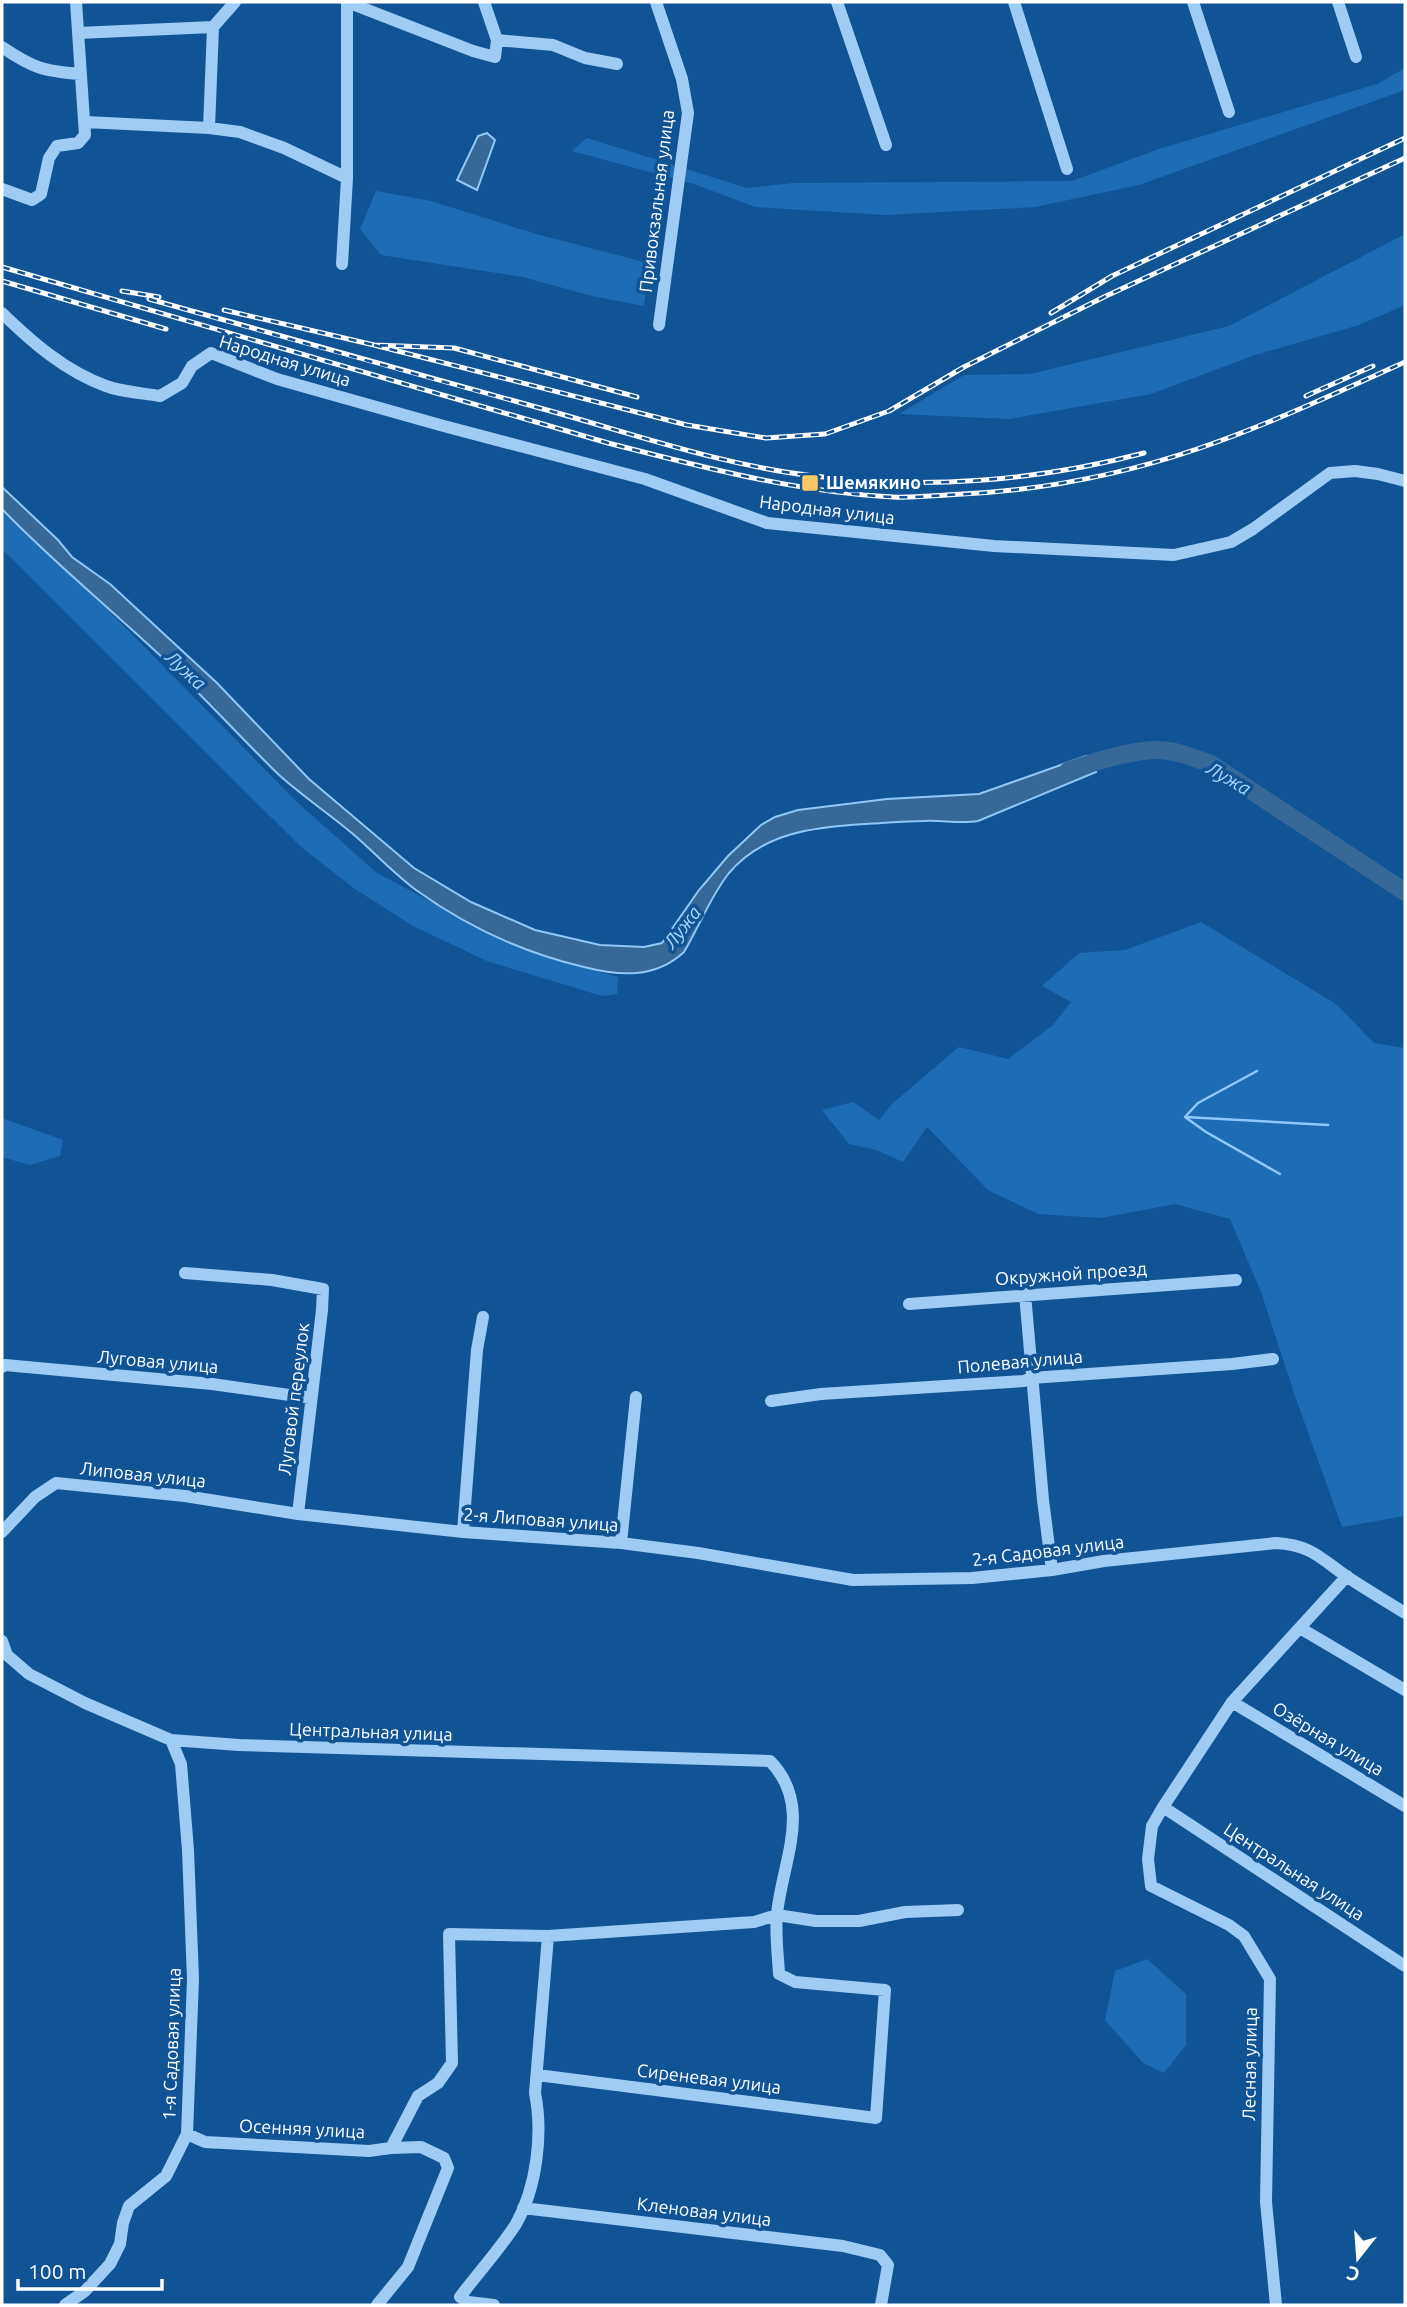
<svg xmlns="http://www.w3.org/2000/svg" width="1407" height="2307" viewBox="0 0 1407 2307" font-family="Ubuntu,sans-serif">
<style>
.green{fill:#1e6cb4}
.water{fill:#366898;stroke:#90c8f8;stroke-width:2}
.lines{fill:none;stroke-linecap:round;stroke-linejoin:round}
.stream{stroke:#90c8f8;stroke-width:2.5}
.river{stroke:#366898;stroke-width:18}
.minor{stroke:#9fccf4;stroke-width:12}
.rail-casing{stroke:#fff;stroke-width:5}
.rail{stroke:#105496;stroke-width:2.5;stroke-dasharray:8;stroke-linecap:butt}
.poi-dot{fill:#ffc762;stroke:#105496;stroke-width:2.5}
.labels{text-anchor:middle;stroke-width:7;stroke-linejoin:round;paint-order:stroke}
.street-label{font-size:18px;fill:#fff;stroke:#105496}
.poi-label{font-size:18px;font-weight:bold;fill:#fff;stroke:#105496;text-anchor:start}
.water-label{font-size:19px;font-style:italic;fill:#abd5fb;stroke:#105496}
</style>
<rect width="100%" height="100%" fill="#105496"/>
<path class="green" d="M1405 68V90L1139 185 1035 207 885 215 755 207 694 184 572 151 587 138 747 188 794 183 1072 181 1159 149 1377 84Z
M376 191 431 201 536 234 656 265 647 287 644 306 592 296 523 277 381 255 360 229Z
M1405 234V305L1359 325 1255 355 1151 394 1009 419 899 414 964 375 1030 374 1229 326Z
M2 511 106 608 297 802 377 873 510 943 549 958 618 977 617 994 602 996 487 961 413 926 355 889 301 847 2 549Z
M1201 922 1336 1004 1374 1043 1405 1048V1516L1342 1527 1296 1399 1261 1292 1230 1219 1175 1204 1101 1218 1038 1214 988 1190 927 1127 903 1162 876 1150 849 1144 822 1110 853 1102 879 1120 893 1103 959 1047 1008 1059 1053 1025 1071 1002 1042 986 1079 953 1125 950Z
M2 1118 63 1140 60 1156 30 1165 2 1157Z
M1147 1959 1186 1994V2045L1164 2073 1143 2063 1105 2020 1115 1971Z"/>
<path class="water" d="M487 133 495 140 477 190 457 180 478 136Z
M2 487 58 540 72 557 110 584 217 683 309 779 414 868 471 902 535 930 600 945 644 947 662 943 699 890 728 856 761 825 775 817 798 810 887 799 979 794 1086 756 1096 772 978 821C960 824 943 820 924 821 905 821 885 823 865 824 815 827 764 832 729 873 710 897 699 927 684 952 655 979 619 976 584 967 524 953 466 926 416 890 393 873 374 852 353 834 328 813 301 795 278 774 240 737 204 697 166 661 112 610 54 563 2 509Z"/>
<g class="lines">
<path class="stream" d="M1257 1071 1198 1103 1185 1117 1328 1125
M1185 1117 1206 1132 1280 1174"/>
<path class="river" d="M1068 771C1093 762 1126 752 1153 750 1173 749 1193 757 1211 764L1405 892"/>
<path class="minor" d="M347 2 473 51 495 57 497 40 553 45 585 58 617 64
M484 2 497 40
M656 2 682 79 688 113 659 325
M837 2 886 145
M1014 2 1067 169
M1193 2 1229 112
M1338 2 1356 57
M78 33 213 27 235 2
M2 47C33 68 43 71 80 74
M85 122 209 128 240 132 284 148 347 178
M209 128 213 27
M2 189 32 200 41 194 49 158 57 146 78 143 85 135 76 2
M342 264 347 178V2
M2 313C33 343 65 371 106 386 122 392 143 393 160 396L182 383 192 366 211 353 277 379 440 425 645 479 767 523 994 546 1174 555 1231 542 1253 529 1330 473 1355 471 1378 474 1405 481
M185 1273 272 1280 323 1289 322 1310 298 1514
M1025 1294 1043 1500 1052 1570
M909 1304 1236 1280
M2 1367 5 1365 212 1384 311 1398
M771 1401 821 1394 1024 1381 1031 1378 1232 1364 1273 1359
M2 1532 35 1497 56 1483 185 1496 298 1514 463 1532 621 1543 698 1553 853 1580 972 1578 1052 1570 1104 1561 1276 1543C1312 1545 1321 1559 1349 1578 1367 1590 1386 1601 1405 1613
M463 1532 477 1350 483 1317
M621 1543 636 1397
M1300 1628 1405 1690
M2 1641 7 1655 29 1674 85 1703 171 1740 239 1745 770 1761C814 1806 782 1862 777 1914 775 1934 778 1955 779 1974L795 1982 885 1990 876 2118 537 2075
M1232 1702 1405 1806
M1163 1807 1405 1966
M187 2134 205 2142 369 2151 391 2148 418 2096 438 2083 452 2063 449 1934 548 1936 754 1922 777 1915 816 1921H859L905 1912 958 1910
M523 2208 843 2246 880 2255 888 2265 881 2305
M65 2305 85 2291 110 2264 120 2244 123 2223 129 2206 166 2176 187 2134 193 1979 188 1850 181 1764 171 1740
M377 2305 408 2267 448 2168 444 2158 421 2147 391 2148
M494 2305 468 2302 460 2297C478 2273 500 2249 516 2224 537 2187 543 2133 535 2093L548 1936
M1276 2305 1266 2202 1270 1979 1244 1936 1229 1925 1151 1886 1148 1859 1152 1826 1163 1807 1232 1702 1347 1576"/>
<defs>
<path id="rail" d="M2 267 608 443C702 467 795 492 893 497 910 498 929 496 946 495 1031 492 1119 476 1200 448 1270 424 1338 392 1405 362
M2 281 166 329
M122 291 159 297
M149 299C278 336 407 372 536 407 628 432 719 465 814 476 923 490 1038 481 1144 453
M224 310 374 345 454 348 637 397
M1051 313 1112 276 1405 138
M374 345 687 425 766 438 825 434 889 411 964 367 1106 296 1405 158
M1306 396 1373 366"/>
</defs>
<use href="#rail" class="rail-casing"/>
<use href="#rail" class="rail"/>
</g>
<rect class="poi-dot" x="801" y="474" width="18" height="18" rx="3.5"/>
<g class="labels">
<g class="street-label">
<text transform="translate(657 201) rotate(-83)" y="6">Привокзальная улица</text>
<text transform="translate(285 361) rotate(17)" y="6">Народная улица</text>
<text transform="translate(827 510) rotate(7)" y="6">Народная улица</text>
<text transform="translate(1071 1274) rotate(-4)" y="6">Окружной проезд</text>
<text transform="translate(158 1362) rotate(5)" y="6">Луговая улица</text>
<text transform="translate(1020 1362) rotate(-5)" y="6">Полевая улица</text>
<text transform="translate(294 1399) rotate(-83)" y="6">Луговой переулок</text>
<text transform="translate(143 1475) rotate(6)" y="6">Липовая улица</text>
<text transform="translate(541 1520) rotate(4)" y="6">2-я Липовая улица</text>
<text transform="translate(1048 1551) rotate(-7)" y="6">2-я Садовая улица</text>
<text transform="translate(371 1732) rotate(2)" y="6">Центральная улица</text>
<text transform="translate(1328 1739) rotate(31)" y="6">Озёрная улица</text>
<text transform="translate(1294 1872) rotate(33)" y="6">Центральная улица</text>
<text transform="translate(172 2044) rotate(-88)" y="6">1-я Садовая улица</text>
<text transform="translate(1250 2064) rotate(-89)" y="6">Лесная улица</text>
<text transform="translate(709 2079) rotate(7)" y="6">Сиреневая улица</text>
<text transform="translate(302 2129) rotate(3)" y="6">Осенняя улица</text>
<text transform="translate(704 2212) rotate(7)" y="6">Кленовая улица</text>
</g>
<g class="poi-label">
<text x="826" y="489">Шемякино</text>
</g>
<g class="water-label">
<text transform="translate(186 670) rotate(43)" y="7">Лужа</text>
<text transform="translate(1229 778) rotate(30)" y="7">Лужа</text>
<text transform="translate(682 927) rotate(-52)" y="7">Лужа</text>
</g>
</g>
<rect width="1407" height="2307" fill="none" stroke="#ffffff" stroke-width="7"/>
<g transform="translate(1358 2258) rotate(197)" stroke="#105496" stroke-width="5" paint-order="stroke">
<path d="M0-5L12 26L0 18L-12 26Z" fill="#ffffff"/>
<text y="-10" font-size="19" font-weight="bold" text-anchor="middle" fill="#ffffff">С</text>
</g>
<path d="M18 2279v10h144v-10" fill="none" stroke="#ffffff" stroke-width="3.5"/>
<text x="28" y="2279" font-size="21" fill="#ffffff" stroke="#105496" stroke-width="5" paint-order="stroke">100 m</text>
</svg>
